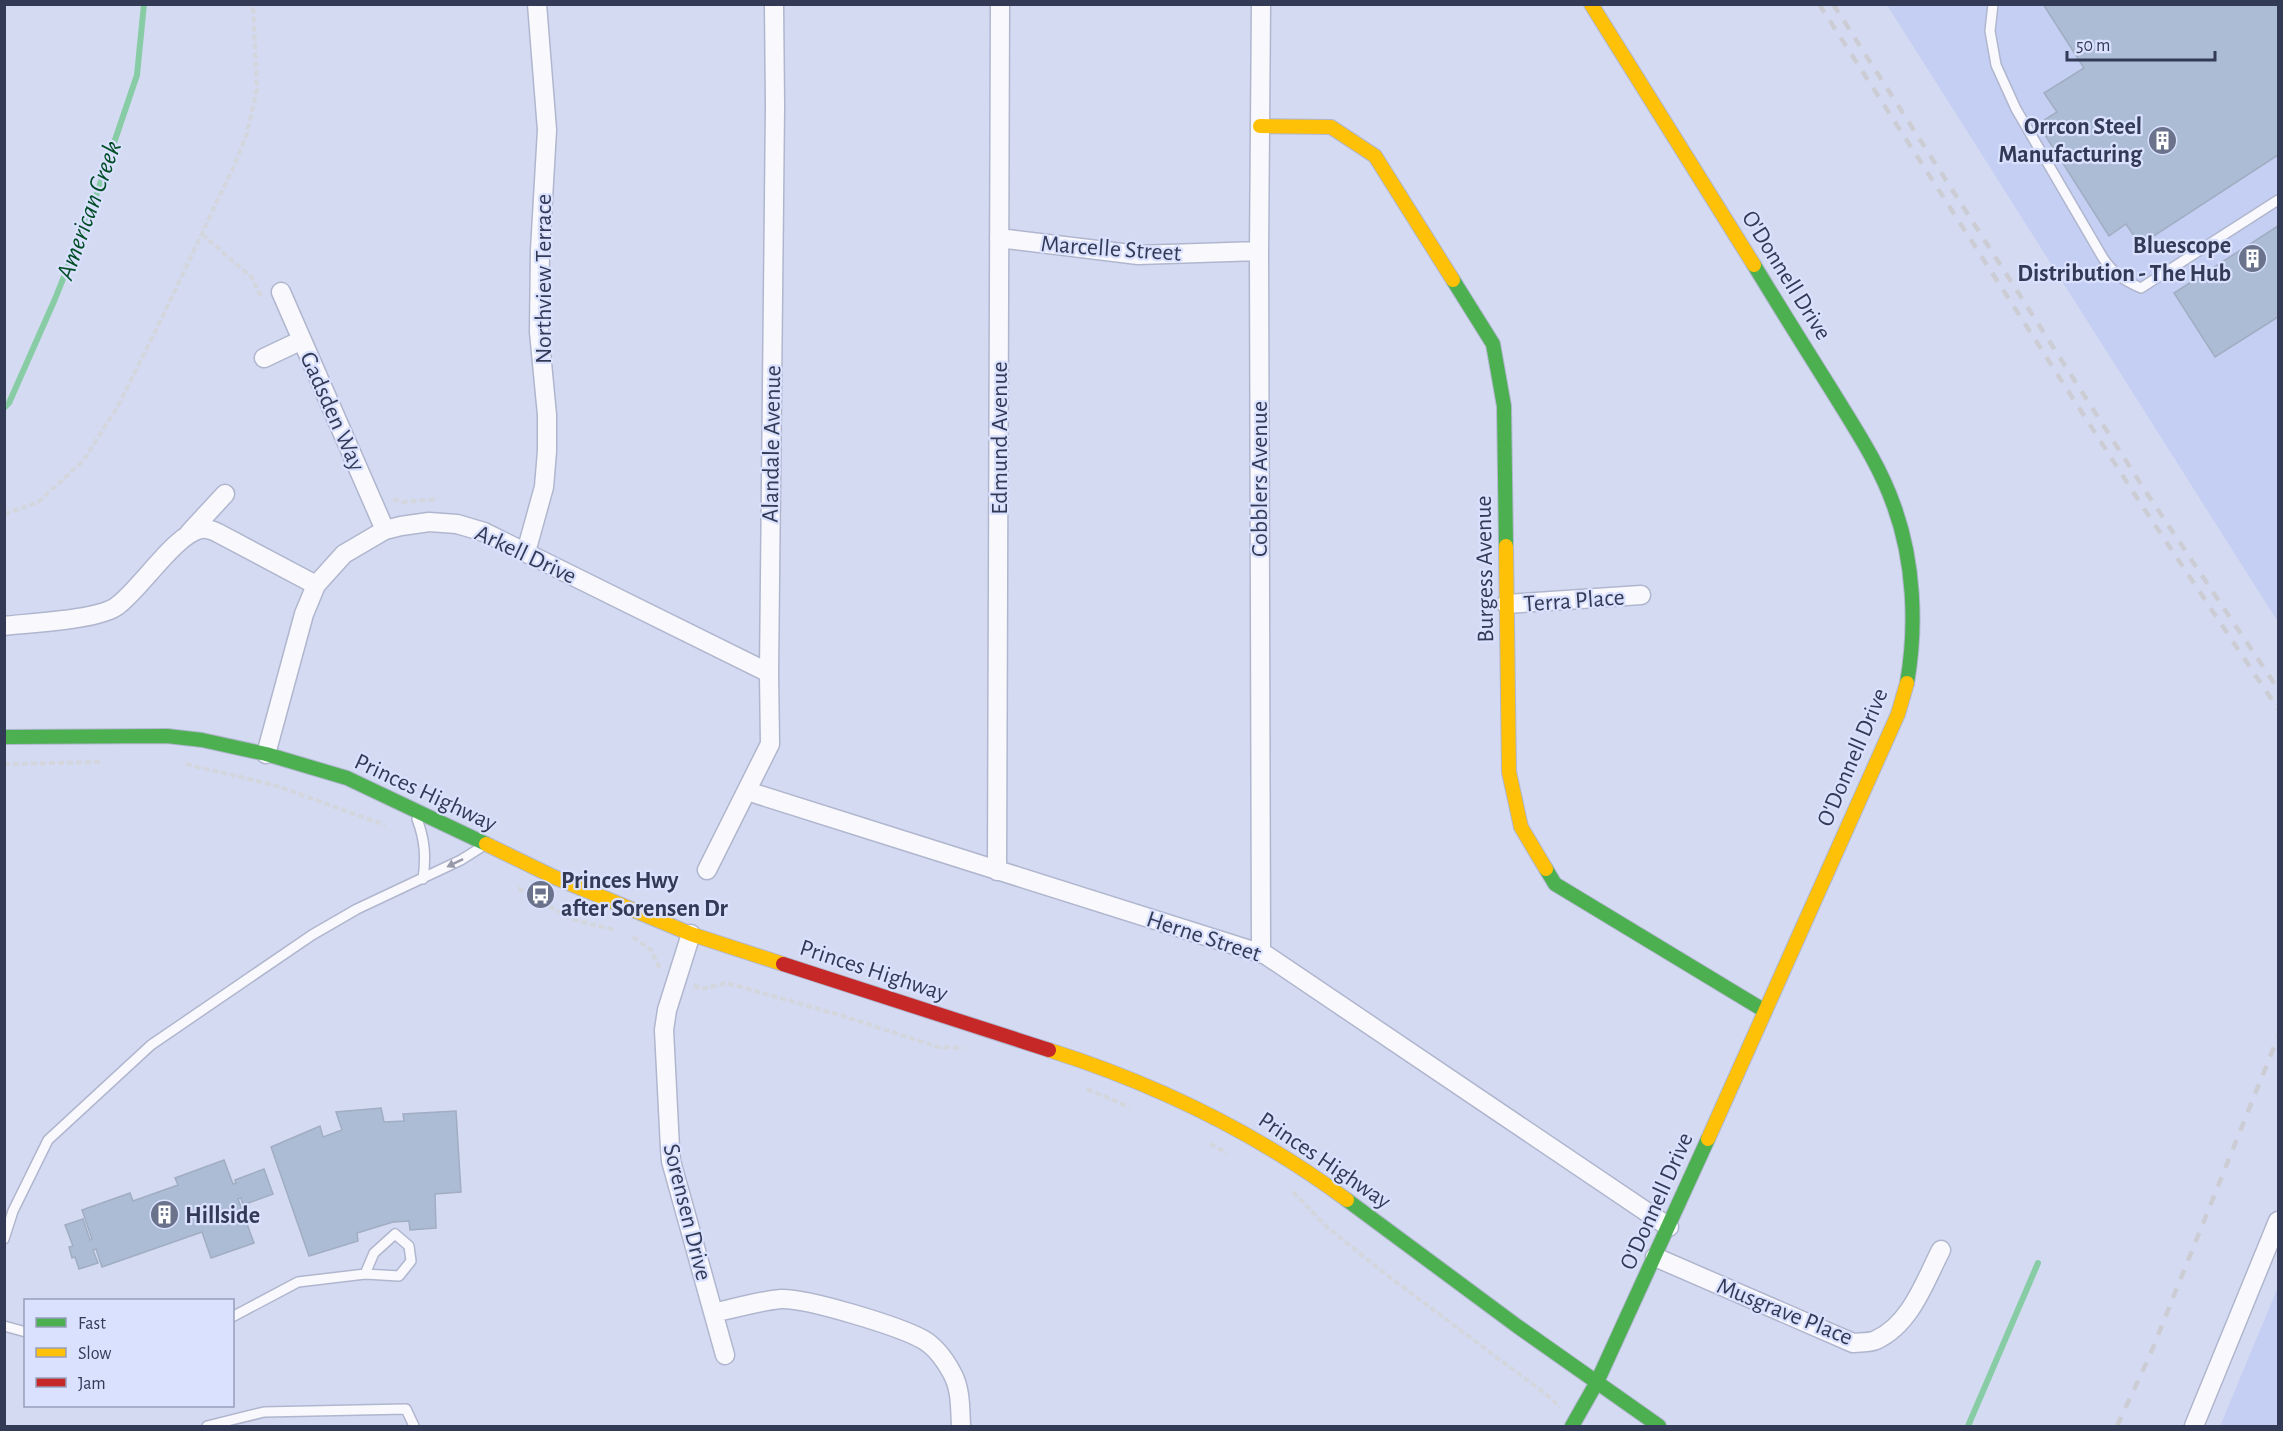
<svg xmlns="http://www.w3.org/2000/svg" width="2283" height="1431" viewBox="0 0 2283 1431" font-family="'Alegreya Sans',sans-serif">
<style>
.built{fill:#c5cff3}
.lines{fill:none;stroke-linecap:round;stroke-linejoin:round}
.stream{stroke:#88cca6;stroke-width:6}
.building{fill:#acbcd5;stroke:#a0adc2;stroke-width:1.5}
.lane-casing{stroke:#b0b6ce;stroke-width:12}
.street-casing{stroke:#b0b6ce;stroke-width:21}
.fast-casing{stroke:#b0b6ce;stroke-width:16}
.slow-casing{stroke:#b0b6ce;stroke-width:16}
.jam-casing{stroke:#b0b6ce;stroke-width:16}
.path{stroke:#d3d6dd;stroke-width:4;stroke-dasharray:6 3;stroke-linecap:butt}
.lane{stroke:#f9f9fd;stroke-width:9}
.street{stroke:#f9f9fd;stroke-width:18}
.fast{stroke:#4caf50;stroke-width:14}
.slow{stroke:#ffc107;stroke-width:14}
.jam{stroke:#c62828;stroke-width:14}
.rail{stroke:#cccdd4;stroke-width:4.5;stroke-dasharray:10 10;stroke-linecap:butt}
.oneway{fill:#969aaa}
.labels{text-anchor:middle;stroke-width:4.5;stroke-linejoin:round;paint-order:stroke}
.poi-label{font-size:24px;font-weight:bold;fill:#323a56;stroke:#d9e1fe;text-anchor:end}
.street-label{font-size:24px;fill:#323a56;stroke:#d9e1fe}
.water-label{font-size:26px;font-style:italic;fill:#014d25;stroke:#d9e1fe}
</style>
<rect width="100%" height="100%" fill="#d4daf1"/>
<path class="built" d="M1887 5H2278V622Z
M2278 1287V1426H2220Z"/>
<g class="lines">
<path class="stream" d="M4 408 9 403 55 299 95 199 137 75 144 4
M1968 1426 2038 1263"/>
</g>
<path class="building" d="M2043 4H2278V155L2140 245 2126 224 2109 236 2038 124 2057 112 2044 93 2084 68Z
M2278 226V317L2215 357 2174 293Z
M381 1108 384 1122 404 1121 403 1114 456 1111 461 1192 435 1194 436 1228 410 1230 409 1221 393 1222 357 1233 358 1241 309 1256 271 1147 320 1126 323 1137 342 1130 336 1112Z
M224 1160 233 1184 236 1183 235 1180 264 1169 273 1194 243 1205 241 1198 238 1199 254 1243 211 1258 202 1232 102 1267 96 1249 93 1250 98 1263 79 1269 75 1257 72 1258 69 1247 73 1246 65 1225 83 1219 90 1240 92 1239 82 1210 130 1193 133 1201 178 1185 175 1178Z"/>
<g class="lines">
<defs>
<path id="lane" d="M1993 4 1990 31 1996 65 2016 109 2103 258C2114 274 2123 280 2141 288L2278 200
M417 819C425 840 426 857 423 879
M4 1239 13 1211 48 1140 151 1045 312 935 357 909 461 860 480 848
M232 1317 298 1282 365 1274 399 1276 411 1261 409 1246 395 1234 374 1253 365 1274
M4 1326 26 1332
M207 1426 264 1412 406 1409 414 1426"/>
<path id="street" d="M1261 4 1259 251 1261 953
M999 238 1138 255 1259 251
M281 292 385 530
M264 358 302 340
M189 533 225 494
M526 552 544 487 547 451V415L539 332 540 250 547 130 537 4
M1506 604 1641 595
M4 626C29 623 99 620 117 606 140 590 175 534 201 529 207 528 212 530 218 533L316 585
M266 754 304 614 316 585 344 554 385 530 401 526 429 522 457 524 484 532 769 673
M747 791 1266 955 1669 1227
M707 870 770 744 769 673 775 106 774 4
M997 871 1000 4
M691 934 667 1010 664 1030 670 1148 671 1161 725 1355
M1655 1257 1853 1343C1860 1342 1870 1343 1876 1340 1911 1324 1925 1281 1941 1250
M714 1313C735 1308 759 1301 781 1299 807 1298 898 1326 922 1339 935 1346 945 1360 952 1373 961 1389 960 1408 961 1426
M2194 1426 2278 1221"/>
<path id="fast" d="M1754 265C1780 308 1807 351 1834 394 1856 430 1880 466 1894 506 1914 561 1917 626 1907 683
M1453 280 1493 344 1504 406 1506 546
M4 737 167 736 202 740 266 754 347 778 486 844
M1546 869 1555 884 1765 1011
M1347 1200 1517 1326 1659 1426
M1572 1426 1597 1382 1708 1139"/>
<path id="slow" d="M1591 4 1754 265
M1260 126 1331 127 1375 156 1453 280
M1506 546 1509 772 1521 827 1546 869
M486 844 554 877 691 934 783 964
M1049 1050C1156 1084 1257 1133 1347 1200
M1708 1139 1898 714 1907 683"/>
<path id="jam" d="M783 964 1049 1050"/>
</defs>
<use href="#lane" class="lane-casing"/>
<use href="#street" class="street-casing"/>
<use href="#fast" class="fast-casing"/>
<use href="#slow" class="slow-casing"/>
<use href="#jam" class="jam-casing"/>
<path class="path" d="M202 234 251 277 262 298
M393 499 403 502 438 499
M4 514 37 503 83 461 118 406 157 328 234 166 247 133 257 89 253 4
M4 764 101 762
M186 764 274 785 385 825
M518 888 571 919 615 930
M633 937 651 950 660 969
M694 985 701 989 727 983 840 1015 938 1047 963 1048
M1087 1089 1129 1107
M1210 1144 1227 1153
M1293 1192 1326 1226 1379 1269 1543 1392 1560 1407"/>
<use href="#lane" class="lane"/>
<use href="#street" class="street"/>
<use href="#fast" class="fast"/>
<use href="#slow" class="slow"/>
<use href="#jam" class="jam"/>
<path class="rail" d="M1819 4 2139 501 2278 709
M1833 4 2148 495 2278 689
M2117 1426 2150 1355 2278 1037"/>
</g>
<defs><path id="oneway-solid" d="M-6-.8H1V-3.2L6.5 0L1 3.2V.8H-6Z" transform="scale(1.5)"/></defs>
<use class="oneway" href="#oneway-solid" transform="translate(455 863) rotate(154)"/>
<defs>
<symbol id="building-disc" viewBox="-11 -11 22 22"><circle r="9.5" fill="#6b728c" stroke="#d9e1fe"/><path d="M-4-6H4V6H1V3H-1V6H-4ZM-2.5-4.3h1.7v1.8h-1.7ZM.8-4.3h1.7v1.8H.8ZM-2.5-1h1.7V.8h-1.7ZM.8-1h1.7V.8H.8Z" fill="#fff"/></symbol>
<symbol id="bus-disc" viewBox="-11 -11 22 22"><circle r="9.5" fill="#6b728c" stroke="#d9e1fe"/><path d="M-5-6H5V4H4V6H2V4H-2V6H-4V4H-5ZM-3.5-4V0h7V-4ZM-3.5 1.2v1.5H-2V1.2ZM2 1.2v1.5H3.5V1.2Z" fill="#fff"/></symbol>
</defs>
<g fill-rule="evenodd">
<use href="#building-disc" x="2146" y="124" width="33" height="33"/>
<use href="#building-disc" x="2236" y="242" width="33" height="33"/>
<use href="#bus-disc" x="524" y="878" width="33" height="33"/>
<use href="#building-disc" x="148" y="1198" width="33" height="33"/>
</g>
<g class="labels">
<g class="poi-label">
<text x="2142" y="134">Orrcon Steel<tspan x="2142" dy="28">Manufacturing</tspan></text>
<text x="2231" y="253">Bluescope<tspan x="2231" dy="28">Distribution - The Hub</tspan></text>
<text x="561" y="888" text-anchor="start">Princes Hwy<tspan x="561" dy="28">after Sorensen Dr</tspan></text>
<text x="185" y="1223" text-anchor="start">Hillside</text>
</g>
<g class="street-label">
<text transform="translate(1111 248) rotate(4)" y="8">Marcelle Street</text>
<text transform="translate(1787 275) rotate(58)" y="8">O'Donnell Drive</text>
<text transform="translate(543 279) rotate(-90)" y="8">Northview Terrace</text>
<text transform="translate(333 411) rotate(66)" y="8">Gadsden Way</text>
<text transform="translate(999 438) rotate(-90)" y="8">Edmund Avenue</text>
<text transform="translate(771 444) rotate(-89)" y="8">Alandale Avenue</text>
<text transform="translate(1259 479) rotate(-90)" y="8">Cobblers Avenue</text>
<text transform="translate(526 554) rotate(25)" y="8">Arkell Drive</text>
<text transform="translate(1484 569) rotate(-91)" y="8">Burgess Avenue</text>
<text transform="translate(1574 600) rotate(-4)" y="8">Terra Place</text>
<text transform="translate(1852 757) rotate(-67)" y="8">O'Donnell Drive</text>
<text transform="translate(426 792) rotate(25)" y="8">Princes Highway</text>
<text transform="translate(1204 936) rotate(18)" y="8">Herne Street</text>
<text transform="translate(874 970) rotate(18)" y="8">Princes Highway</text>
<text transform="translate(1325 1160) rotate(34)" y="8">Princes Highway</text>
<text transform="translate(1656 1201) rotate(-66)" y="8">O'Donnell Drive</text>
<text transform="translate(688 1212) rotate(76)" y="8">Sorensen Drive</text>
<text transform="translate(1785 1311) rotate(22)" y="8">Musgrave Place</text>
</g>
<g class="water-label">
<text transform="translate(88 210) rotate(-70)" y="9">American Creek</text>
</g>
</g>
<rect width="2283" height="1431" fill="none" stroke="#323a56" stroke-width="12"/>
<rect x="24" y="1299" width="210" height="108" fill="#d9e1fe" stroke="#969ebb" stroke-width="1.5"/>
<rect x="36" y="1318" width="30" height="9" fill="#4caf50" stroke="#969ebb" stroke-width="1.5"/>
<text x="78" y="1329" font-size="18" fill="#323a56">Fast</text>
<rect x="36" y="1348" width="30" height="9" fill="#ffc107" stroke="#969ebb" stroke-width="1.5"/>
<text x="78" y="1359" font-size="18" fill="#323a56">Slow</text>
<rect x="36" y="1378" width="30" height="9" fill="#c62828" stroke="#969ebb" stroke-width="1.5"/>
<text x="78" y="1389" font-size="18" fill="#323a56">Jam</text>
<path d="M2067 51v9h148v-9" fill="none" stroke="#323a56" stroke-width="3"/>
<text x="2076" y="51" font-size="18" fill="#323a56" stroke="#d9e1fe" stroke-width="4.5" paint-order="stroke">50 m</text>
</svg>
